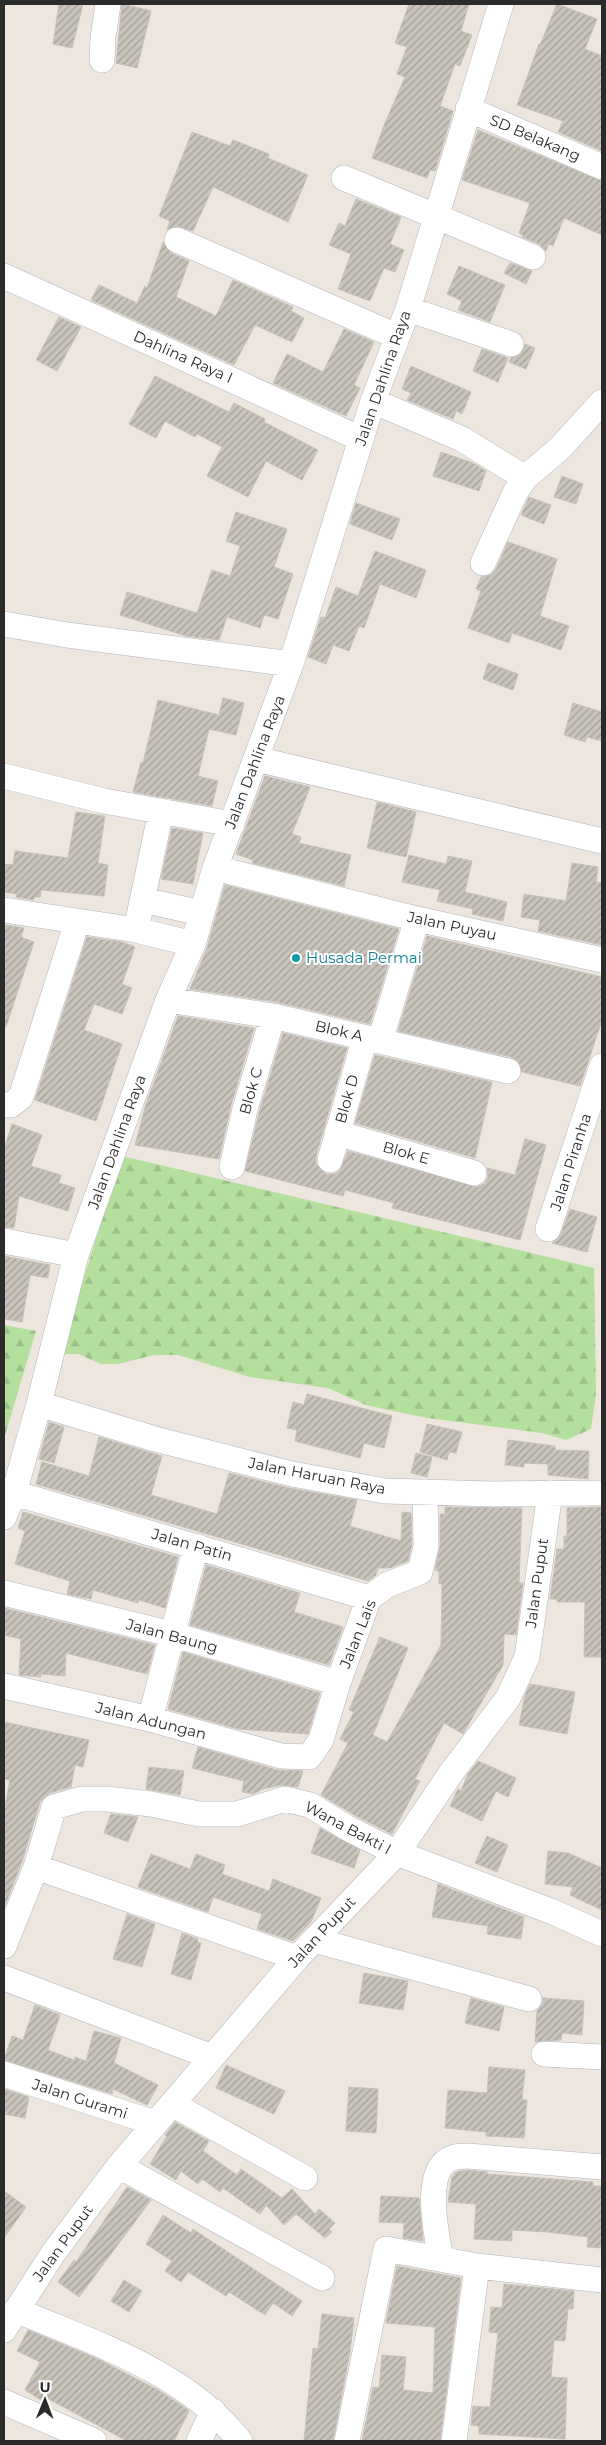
<svg xmlns="http://www.w3.org/2000/svg" width="606" height="2445" viewBox="0 0 606 2445" font-family="Montserrat,sans-serif">
<style>
.forest{fill:url(#forest-firs)}
.building{fill:url(#building-hatch);stroke:#c7c2b7}
.lines{fill:none;stroke-linecap:round;stroke-linejoin:round}
.minor-casing{stroke:#b1b4be;stroke-width:26}
.minor{stroke:#fff;stroke-width:25}
.culture-dot{fill:#0f9aa8;stroke:#fff;stroke-width:2}
.labels{text-anchor:middle;stroke-width:4;stroke-linejoin:round;paint-order:stroke}
.street-label{font-size:15px;fill:#2b2b2b;stroke:#fff}
.culture-label{font-size:15px;fill:#0d838f;stroke:#fff;text-anchor:start}
</style>
<defs>
<pattern id="forest-firs" width="22" height="20" patternUnits="userSpaceOnUse" patternTransform="scale(1.25)"><rect width="22" height="20" fill="#b4df9d"/><path d="M5 1l3.5 6h-7zM16 11l3.5 6h-7z" fill="#9bc087"/></pattern>
<pattern id="building-hatch" width="6" height="6" patternUnits="userSpaceOnUse" patternTransform="scale(1.25)"><rect width="6" height="6" fill="#c8c4bc"/><path d="M-1 1l2-2M0 6l6-6M5 7l2-2" fill="none" stroke="#a39f99"/></pattern>
</defs>
<rect width="100%" height="100%" fill="#ece6de"/>
<path class="forest" d="M122 1156 594 1268 596 1393 591 1429 566 1440 542 1433 428 1418 393 1411 366 1405 328 1388 250 1377 178 1355H154L118 1364H101L78 1354H60Z
M4 1325 36 1331 4 1439Z"/>
<path class="building" d="M59 4H83L72 48 53 44Z
M122 4 151 11 137 68 116 63Z
M409 4H469L461 31 472 35 460 66 455 64 440 106 453 111 435 171 430 170 427 178 372 158 385 123 405 77 397 74 407 47 395 43Z
M557 4 597 19 585 49 602 56V151L558 132 563 121 517 105 539 44 540 45Z
M478 130 602 181V235L564 218 553 246 549 244 546 251 539 244 522 237 523 235 519 233 530 203 462 180Z
M192 132 230 146 233 140 269 154 268 158 308 175 288 222 213 187 193 231 176 226 167 230 170 221 159 216Z
M356 199 401 217 390 244 404 250 395 272 384 268 370 301 338 289 351 254 329 245 339 223 345 226Z
M163 242 171 253 189 261 176 297 216 316 233 280 293 307 291 311 304 318 292 342 255 325 234 365 91 300 99 285 137 303 145 286 147 288Z
M510 263 532 271 526 284 504 273Z
M459 266 505 285 490 322 458 310 462 301 447 294Z
M59 317 81 327 57 371 36 360Z
M344 329 374 342 354 385 360 388 346 416 273 383 287 354 323 372Z
M525 344 535 348 526 369 509 362 511 358 521 354Z
M482 349 508 358 498 382 473 371Z
M411 366 471 392 462 414 456 411 453 419 407 400 411 393 402 389Z
M155 376 229 412 234 403 265 419 264 422 318 450 302 480 266 461 248 497 207 476 222 447 197 434 195 437 165 421 156 438 129 424Z
M441 452 473 463 486 471 479 491 433 476Z
M562 476 583 484 576 504 554 497Z
M529 497 551 505 544 524 521 515Z
M356 503 400 519 392 540 350 524Z
M236 512 287 529 274 567 293 574 278 619 264 615 260 628 227 617 219 640 186 636 120 615 127 592 197 613 212 570 230 576 240 546 226 541Z
M508 542 557 559 540 616 569 626 561 650 512 633 509 643 468 628 481 591 476 589 481 577 491 575 496 569Z
M375 551 426 570 416 598 380 584 364 628 359 626 349 651 333 645 326 664 308 657 321 617 325 618 336 587 358 596Z
M488 663 518 674 513 690 483 679Z
M223 698 244 703 236 735 209 729 198 776 218 781 212 806 133 792 141 762 143 763 158 700 219 715Z
M573 703 602 712V741L587 737 585 742 564 735Z
M265 776 310 787 292 834 301 837 299 843 351 855 344 886 252 863 253 860 236 854Z
M377 802 416 812 406 857 367 848Z
M76 812 105 816 98 863 108 865 104 896 41 890 40 897H35L33 900 16 897 17 894 4 892V864L13 865 15 851 68 858Z
M172 828 203 833 193 884 161 879Z
M409 855 446 864 448 856 472 861 465 892 507 902 503 921 472 914 473 909 437 901 440 890 402 882Z
M572 863 598 867 596 882 602 883V945L538 931 540 920 521 917 524 894 566 901Z
M225 885 399 929 370 1024 276 1002 190 989 207 948Z
M6 925 24 928 21 937 34 942 6 1027H4V932Z
M427 936 602 977V1020L580 1086 522 1072 518 1061 511 1057 398 1031Z
M87 937 122 942 135 947 122 984 132 988 122 1014 94 1004 84 1030 122 1044 96 1121 35 1100Z
M178 1016 254 1028 231 1105 219 1159 135 1145 146 1104Z
M283 1033 347 1048 316 1156V1164L326 1174H334L340 1170 348 1151 477 1187 484 1184 488 1177 487 1168 515 1175 525 1139 546 1145 520 1240 392 1208 394 1203 345 1190 343 1196 245 1171 259 1113Z
M375 1055 492 1082 475 1158 355 1123Z
M12 1124 42 1135 31 1166 61 1175 59 1183 75 1188 68 1211 19 1196 14 1228 4 1227V1149Z
M570 1209 597 1217 587 1252 552 1243 561 1234Z
M4 1256 50 1265 48 1278 30 1275 22 1322 4 1319Z
M307 1394 392 1416 384 1448 364 1443 360 1458 295 1441 297 1430 287 1428 293 1402 304 1405Z
M49 1422 64 1427 54 1463 39 1459Z
M427 1424 462 1432 456 1453 449 1452 447 1460 420 1452Z
M99 1437 162 1456 151 1495 217 1514 229 1473 289 1488 357 1500 350 1526 401 1541 402 1512 411 1513 412 1544 408 1561 390 1568H378L376 1575 368 1581 36 1484 42 1462 89 1476Z
M508 1440 555 1446V1450L589 1451 588 1479 548 1475V1464L524 1463V1467L505 1465Z
M416 1453 432 1457 427 1477 411 1473Z
M445 1507 522 1508 519 1583H523L516 1635 504 1634 503 1665 463 1734 444 1723 415 1779 420 1781 392 1834 356 1816 321 1795 348 1743 340 1739 354 1712 349 1710 380 1637 408 1648 373 1735 387 1742 441 1645 442 1584H439V1571L435 1570 440 1546V1514H445Z
M602 1507V1657H584L585 1602H557V1599H550L557 1549H564V1536H567V1508Z
M23 1512 178 1557 165 1608 139 1600 138 1603 93 1590 91 1599 67 1594 70 1581 15 1564 25 1531 18 1528Z
M206 1565 300 1593 294 1612 343 1627 329 1665 190 1625Z
M4 1608 155 1645 147 1674 66 1653 65 1676 41 1674V1677L19 1675 21 1639 4 1635Z
M183 1652 320 1693 308 1734 238 1729 168 1709Z
M530 1684 575 1692 567 1734 519 1725 525 1695Z
M4 1722 89 1740 83 1767 75 1765 71 1787 50 1793 40 1802 22 1862 4 1908V1811L10 1780 4 1779Z
M198 1747 277 1770 303 1771 298 1787 281 1785 263 1789 253 1794 242 1792 244 1781 192 1768Z
M478 1761 516 1778 508 1797 496 1791 482 1821 450 1806 458 1789 461 1791 468 1774Z
M149 1767 184 1771 180 1795 146 1789Z
M111 1814 138 1817 128 1842 104 1833Z
M320 1828 360 1850 354 1868 311 1853Z
M487 1836 508 1845 497 1872 475 1863Z
M548 1851 568 1853 602 1868V1910L570 1895 573 1887 545 1884Z
M151 1854 190 1869 196 1854 225 1865 222 1874 269 1891 273 1879 321 1898 311 1922 293 1941 257 1929 262 1914 213 1897 208 1912 138 1887Z
M438 1884 524 1917 521 1939 487 1934 488 1926 432 1917Z
M127 1914 155 1924 142 1967 113 1959Z
M182 1933 198 1939 197 1942 201 1943 191 1980 171 1974Z
M364 1973 408 1981 403 2010 359 2003Z
M471 1998 504 2007 499 2031 465 2023Z
M543 1998 584 2001 582 2035 562 2033 561 2040 535 2042 537 2011 543 2003Z
M35 2005 60 2015 48 2050 74 2060 75 2057 86 2061 94 2031 121 2038 114 2063 158 2085 147 2105 113 2089 112 2094 4 2060 12 2036 23 2040Z
M226 2065 285 2091 274 2114 216 2088Z
M489 2067 525 2070 522 2100H527L524 2138 486 2136V2132L445 2128 448 2090 487 2093Z
M349 2087 378 2089 376 2133 346 2131Z
M4 2089 29 2097 25 2118 4 2114Z
M175 2122 209 2141 203 2151 237 2175 241 2169 282 2198 292 2189 315 2214 319 2209 335 2223 329 2229 332 2232 325 2238 296 2214 284 2225 266 2205 260 2214 223 2188 220 2192 202 2179 198 2184 181 2171 176 2180 150 2164 167 2136 165 2135Z
M467 2170 487 2172V2174L593 2182V2186H602V2248L587 2247 588 2237 547 2232 512 2230V2241L474 2239 476 2204 448 2202 452 2177 456 2172Z
M127 2187 151 2200 79 2297 58 2282 74 2260 76 2262Z
M4 2191 26 2207 4 2238Z
M381 2196 419 2198 423 2241 403 2238 404 2223 379 2222Z
M163 2215 191 2233 193 2229 302 2301 292 2316 273 2303 265 2315 229 2292 226 2296 188 2272 181 2282 165 2271 172 2261 146 2244Z
M397 2266 461 2278 440 2441H362L373 2387 379 2388 382 2355 406 2357 403 2390 433 2393 435 2327 386 2323Z
M124 2280 142 2291 129 2312 111 2301Z
M504 2284 574 2291 573 2309H568L565 2341 554 2340 551 2377 567 2378 565 2439 479 2434V2426L471 2425 473 2406 490 2407 498 2333 489 2332 491 2307 502 2308Z
M322 2314 354 2318 350 2352 333 2441H304L313 2348 318 2349Z
M28 2330 100 2360 158 2390 184 2407 189 2411 174 2441H127L43 2396 41 2400 25 2390 40 2362 17 2351Z"/>
<g class="lines">
<defs>
<path id="minor" d="M102 60 103 38 108 4
M468 109 602 167
M344 178 533 257
M177 240 396 336
M4 276 361 439
M408 309 511 344
M373 401 462 439 525 478 515 493 483 563
M525 478 560 448 602 402
M4 624 67 635 291 664
M256 759 602 841
M4 776 104 801 232 824
M215 868 417 919 602 960
M143 900 201 913
M4 910 136 930 193 944
M136 930 161 811
M168 1000 273 1016 508 1071
M380 1041 417 919
M4 1105H11L21 1097 77 922
M337 1133 474 1173
M330 1160 365 1038
M232 1167 245 1109 273 1016
M548 1229 602 1066
M4 1241 76 1255
M39 1404 155 1439 292 1474 385 1491 493 1494 602 1493
M14 1493 369 1598
M4 1517 14 1493 39 1404 76 1255 168 1000 193 944 215 868 291 664 373 401 408 309 501 4
M4 1593 171 1634 338 1683
M4 1686 150 1719 281 1756 309 1757 321 1740 338 1683 369 1598 387 1585 420 1572 426 1546 425 1492
M150 1719 196 1546
M36 1867 297 1958
M314 1940 529 1999
M4 1946 36 1867 54 1807 82 1799H107L151 1804 199 1814H237L285 1799 310 1805 349 1829 397 1853 553 1912 602 1934
M4 1978 212 2057
M544 2054 602 2057
M4 2074 155 2123
M172 2104 305 2178
M119 2166 322 2278
M441 2258C436 2234 425 2180 445 2162 452 2156 460 2156 468 2156L602 2167
M16 2310C95 2344 185 2371 240 2441
M4 2330 54 2252 119 2166 297 1958 397 1853 451 1773 508 1698 527 1657 550 1493
M4 2402 94 2441
M199 2441 213 2411
M347 2441 386 2249 477 2266 602 2280
M454 2441 477 2266"/>
</defs>
<use href="#minor" class="minor-casing"/>
<use href="#minor" class="minor"/>
</g>
<circle class="culture-dot" cx="296" cy="958" r="5"/>
<g class="labels">
<g class="street-label">
<text transform="translate(535 138) rotate(23)" y="5">SD Belakang</text>
<text transform="translate(183 357) rotate(24)" y="5">Dahlina Raya I</text>
<text transform="translate(383 378) rotate(-71)" y="5">Jalan Dahlina Raya</text>
<text transform="translate(255 762) rotate(-69)" y="5">Jalan Dahlina Raya</text>
<text transform="translate(452 926) rotate(12)" y="5">Jalan Puyau</text>
<text transform="translate(339 1031) rotate(13)" y="5">Blok A</text>
<text transform="translate(251 1091) rotate(-74)" y="5">Blok C</text>
<text transform="translate(347 1099) rotate(-74)" y="5">Blok D</text>
<text transform="translate(117 1142) rotate(-70)" y="5">Jalan Dahlina Raya</text>
<text transform="translate(406 1153) rotate(16)" y="5">Blok E</text>
<text transform="translate(571 1162) rotate(-72)" y="5">Jalan Piranha</text>
<text transform="translate(317 1476) rotate(11)" y="5">Jalan Haruan Raya</text>
<text transform="translate(192 1545) rotate(16)" y="5">Jalan Patin</text>
<text transform="translate(537 1583) rotate(-82)" y="5">Jalan Puput</text>
<text transform="translate(358 1634) rotate(-68)" y="5">Jalan Lais</text>
<text transform="translate(172 1636) rotate(15)" y="5">Jalan Baung</text>
<text transform="translate(151 1721) rotate(14)" y="5">Jalan Adungan</text>
<text transform="translate(348 1828) rotate(28)" y="5">Wana Bakti I</text>
<text transform="translate(322 1932) rotate(-47)" y="5">Jalan Puput</text>
<text transform="translate(80 2099) rotate(18)" y="5">Jalan Gurami</text>
<text transform="translate(63 2243) rotate(-54)" y="5">Jalan Puput</text>
</g>
<g class="culture-label">
<text x="306" y="963">Husada Permai</text>
</g>
</g>
<rect width="606" height="2445" fill="none" stroke="#2b2b2b" stroke-width="10"/>
<g transform="translate(45 2400) rotate(1)" stroke="#ffffff" stroke-width="4" paint-order="stroke">
<path d="M0-4L9 19L0 12L-9 19Z" fill="#2b2b2b"/>
<text y="-8" font-size="14" font-weight="bold" text-anchor="middle" fill="#2b2b2b">U</text>
</g>
</svg>
